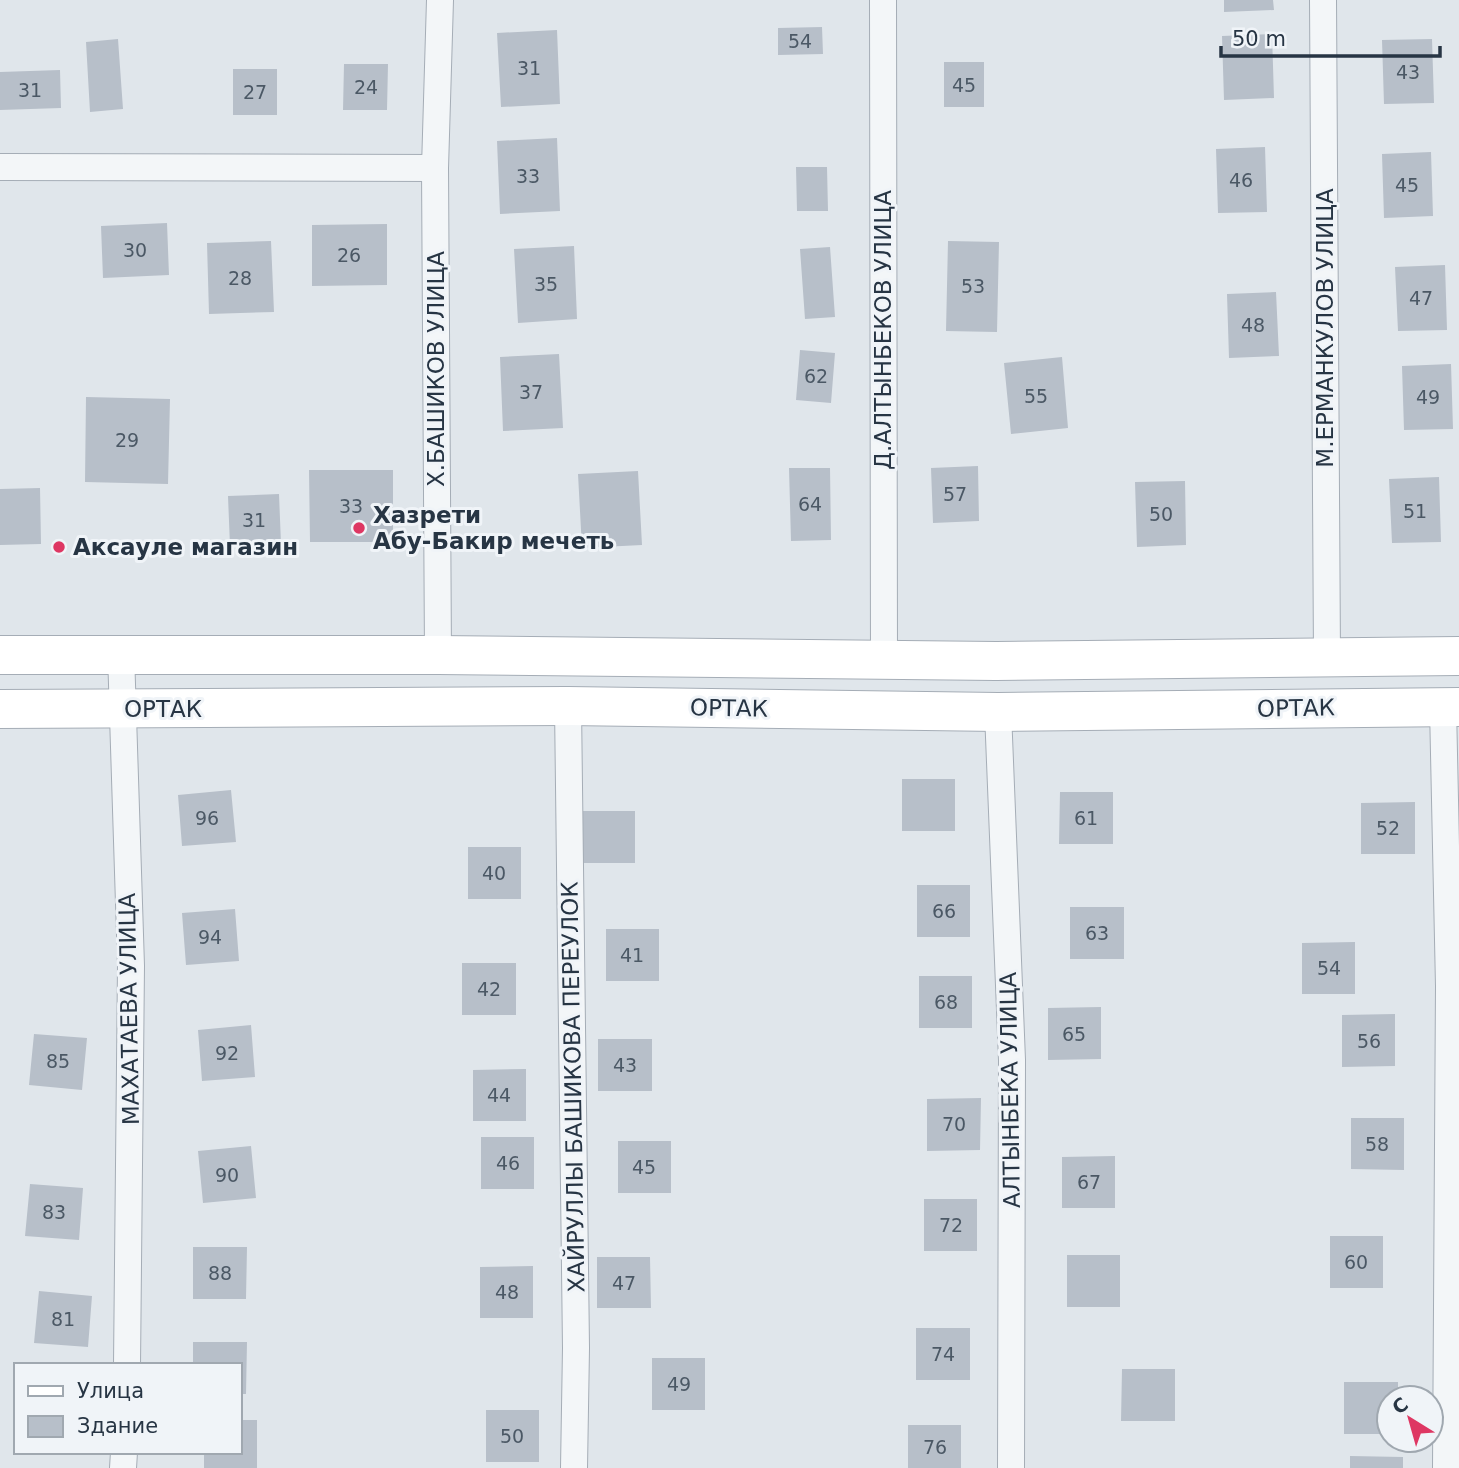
<svg xmlns="http://www.w3.org/2000/svg" width="1459" height="1468" viewBox="0 0 1459 1468" font-family="'DejaVu Sans',sans-serif">
<style>
.building{fill:#b7bfc9}
.lines{fill:none;stroke-linecap:round;stroke-linejoin:round}
.street-casing{stroke:#a5adb6;stroke-width:28}
.secondary-casing{stroke:#a5adb6;stroke-width:40}
.street{stroke:#f3f6f8;stroke-width:26}
.secondary{stroke:#fff;stroke-width:38}
.poi-dot{fill:#de3763;stroke:#f0f4f8;stroke-width:2.5}
.labels{text-anchor:middle;stroke-width:6;stroke-linejoin:round;paint-order:stroke}
.number-label{font-size:19px;fill:#4b5865}
.street-label{font-size:23px;fill:#273544;stroke:#f0f4f8}
.poi-label{font-size:23px;font-weight:bold;fill:#273544;stroke:#f0f4f8;text-anchor:start}
</style>
<rect width="100%" height="100%" fill="#e0e6eb"/>
<path class="building" d="M1224 0H1273L1274 10 1224 12Z
M822 27 823 54 778 55V28Z
M557 30 560 104 501 107 497 33Z
M1272 34 1274 98 1224 100 1222 36Z
M118 39 123 109 90 112 86 42Z
M1432 39 1434 103 1384 104 1382 40Z
M944 62H984V107H944Z
M344 64H388L387 110H343Z
M233 69H277V115H233Z
M60 70 61 108 0 110V72Z
M557 138 560 211 500 214 497 141Z
M1265 147 1267 212 1218 213 1216 149Z
M1431 152 1433 216 1384 218 1382 154Z
M796 167H827L828 211H797Z
M167 223 169 275 103 278 101 226Z
M387 224V285L312 286V225Z
M271 241 274 312 209 314 207 243Z
M948 241 999 242 997 332 946 331Z
M574 246 577 319 518 323 514 249Z
M830 247 835 317 805 319 800 249Z
M1445 265 1447 330 1398 331 1395 267Z
M1276 292 1279 356 1229 358 1227 294Z
M800 350 835 353 831 403 796 400Z
M559 354 563 428 503 431 500 357Z
M1062 357 1068 428 1011 434 1004 363Z
M1451 364 1453 429 1404 430 1402 366Z
M86 397 170 399 168 484 85 482Z
M978 466 979 521 933 523 931 468Z
M789 468H830L831 540 791 541Z
M309 470H393V542H310Z
M638 471 642 545 582 548 578 474Z
M1439 477 1441 542 1392 543 1389 479Z
M1185 481 1186 545 1137 547 1135 482Z
M40 488 41 544 0 545V489Z
M279 494 281 544 230 546 228 496Z
M902 779H955V831H902Z
M231 790 236 842 182 846 178 795Z
M1060 792H1113V844H1059Z
M1415 802V854H1361V803Z
M582 811H635V863H582Z
M468 847H521V899H468Z
M917 885H970V937H917Z
M1070 907H1124V959H1070Z
M235 909 239 961 186 965 182 913Z
M606 929H659V981H606Z
M1355 942V994H1302V943Z
M462 963H516V1015H462Z
M919 976H972V1028H919Z
M1101 1007V1059L1048 1060V1008Z
M1395 1014V1066L1342 1067V1015Z
M251 1025 255 1077 202 1081 198 1030Z
M34 1034 87 1038 82 1090 29 1085Z
M598 1039H652V1091H598Z
M526 1069V1121H473V1070Z
M981 1098 980 1150 927 1151V1099Z
M1351 1118H1404V1170L1351 1169Z
M481 1137H534V1189H481Z
M618 1141H671V1193H618Z
M251 1146 256 1198 203 1203 198 1151Z
M1115 1156V1208H1062V1157Z
M30 1184 83 1188 79 1240 25 1236Z
M924 1199H977V1251H924Z
M1330 1236H1383V1288H1330Z
M193 1247H247L246 1299H193Z
M1067 1255H1120V1307H1067Z
M597 1257H650L651 1308H597Z
M533 1266V1318H480V1267Z
M39 1291 92 1296 88 1347 34 1343Z
M916 1328H970V1380H916Z
M193 1342H247L246 1394H240V1365H193Z
M652 1358H705V1410H652Z
M1122 1369H1175V1421H1121Z
M1344 1382H1398V1398H1389V1434H1344Z
M486 1410H539V1462H486Z
M240 1420H257V1468H204V1452H240Z
M908 1425H961V1468H908Z
M1350 1456 1403 1457V1468H1350Z"/>
<g class="lines">
<defs>
<path id="street" d="M883 0 884 660
M1323 0 1327 657
M0 167 435 168
M121 653 131 966 127 1365
M438 655 435 168 440 0
M568 706 576 1348 574 1468
M1443 707 1449 986 1446 1468
M998 712 1012 1060 1011 1468
M123 1468 124 1452"/>
<path id="secondary" d="M0 655H438L996 661 1459 656
M0 709 568 706 998 712 1459 707"/>
</defs>
<use href="#street" class="street-casing"/>
<use href="#secondary" class="secondary-casing"/>
<use href="#street" class="street"/>
<use href="#secondary" class="secondary"/>
</g>
<g class="poi-dot">
<circle cx="359" cy="528" r="7"/>
<circle cx="59" cy="547" r="7"/>
</g>
<g class="labels">
<g class="number-label">
<text x="800" y="48">54</text>
<text x="529" y="75">31</text>
<text x="1408" y="79">43</text>
<text x="964" y="92">45</text>
<text x="366" y="94">24</text>
<text x="30" y="97">31</text>
<text x="255" y="99">27</text>
<text x="528" y="183">33</text>
<text x="1241" y="187">46</text>
<text x="1407" y="192">45</text>
<text x="135" y="257">30</text>
<text x="349" y="262">26</text>
<text x="240" y="285">28</text>
<text x="546" y="291">35</text>
<text x="973" y="293">53</text>
<text x="1421" y="305">47</text>
<text x="1253" y="332">48</text>
<text x="816" y="383">62</text>
<text x="531" y="399">37</text>
<text x="1036" y="403">55</text>
<text x="1428" y="404">49</text>
<text x="127" y="447">29</text>
<text x="955" y="501">57</text>
<text x="810" y="511">64</text>
<text x="351" y="513">33</text>
<text x="1415" y="518">51</text>
<text x="1161" y="521">50</text>
<text x="254" y="527">31</text>
<text x="207" y="825">96</text>
<text x="1086" y="825">61</text>
<text x="1388" y="835">52</text>
<text x="494" y="880">40</text>
<text x="944" y="918">66</text>
<text x="1097" y="940">63</text>
<text x="210" y="944">94</text>
<text x="632" y="962">41</text>
<text x="1329" y="975">54</text>
<text x="489" y="996">42</text>
<text x="946" y="1009">68</text>
<text x="1074" y="1041">65</text>
<text x="1369" y="1048">56</text>
<text x="227" y="1060">92</text>
<text x="58" y="1068">85</text>
<text x="625" y="1072">43</text>
<text x="499" y="1102">44</text>
<text x="954" y="1131">70</text>
<text x="1377" y="1151">58</text>
<text x="508" y="1170">46</text>
<text x="644" y="1174">45</text>
<text x="227" y="1182">90</text>
<text x="1089" y="1189">67</text>
<text x="54" y="1219">83</text>
<text x="951" y="1232">72</text>
<text x="1356" y="1269">60</text>
<text x="220" y="1280">88</text>
<text x="624" y="1290">47</text>
<text x="507" y="1299">48</text>
<text x="63" y="1326">81</text>
<text x="943" y="1361">74</text>
<text x="679" y="1391">49</text>
<text x="512" y="1443">50</text>
<text x="935" y="1454">76</text>
</g>
<g class="street-label">
<text transform="translate(1325 328) rotate(-90)" y="8">М.ЕРМАНКУЛОВ УЛИЦА</text>
<text transform="translate(883 330) rotate(-90)" y="8">Д.АЛТЫНБЕКОВ УЛИЦА</text>
<text transform="translate(436 369) rotate(-90)" y="8">Х.БАШИКОВ УЛИЦА</text>
<text transform="translate(729 708) rotate(1)" y="8">ОРТАК</text>
<text transform="translate(1296 708) rotate(-1)" y="8">ОРТАК</text>
<text x="163" y="717">ОРТАК</text>
<text transform="translate(129 1009) rotate(-91)" y="8">МАХАТАЕВА УЛИЦА</text>
<text transform="translate(573 1087) rotate(-91)" y="8">ХАЙРУЛЛЫ БАШИКОВА ПЕРЕУЛОК</text>
<text transform="translate(1010 1090) rotate(-91)" y="8">АЛТЫНБЕКА УЛИЦА</text>
</g>
<g class="poi-label">
<text x="373" y="523">Хазрети<tspan x="373" dy="26">Абу-Бакир мечеть</tspan></text>
<text x="73" y="555">Аксауле магазин</text>
</g>
</g>
<rect x="14" y="1363" width="228" height="91" fill="#f0f4f8" stroke="#a0a8b0" stroke-width="2"/>
<rect x="28" y="1386" width="35" height="10" fill="#ffffff" stroke="#a0a8b0" stroke-width="2"/>
<text x="77" y="1398" font-size="21" fill="#273544">Улица</text>
<rect x="28" y="1416" width="35" height="21" fill="#b7bfc9" stroke="#a0a8b0" stroke-width="2"/>
<text x="77" y="1433" font-size="21" fill="#273544">Здание</text>
<g transform="translate(1410 1419) rotate(323)"><circle r="33" fill="#f0f4f8" stroke="#a0a8b0" stroke-width="2"/>
<path d="M0-5L12 26L0 18L-12 26Z" fill="#de3763"/>
<text y="-10" font-size="19" font-weight="bold" text-anchor="middle" fill="#273544">С</text>
</g>
<path d="M1221 46v10h219v-10" fill="none" stroke="#273544" stroke-width="3.5"/>
<text x="1232" y="46" font-size="21" fill="#273544" stroke="#f0f4f8" stroke-width="5" paint-order="stroke">50 m</text>
</svg>
